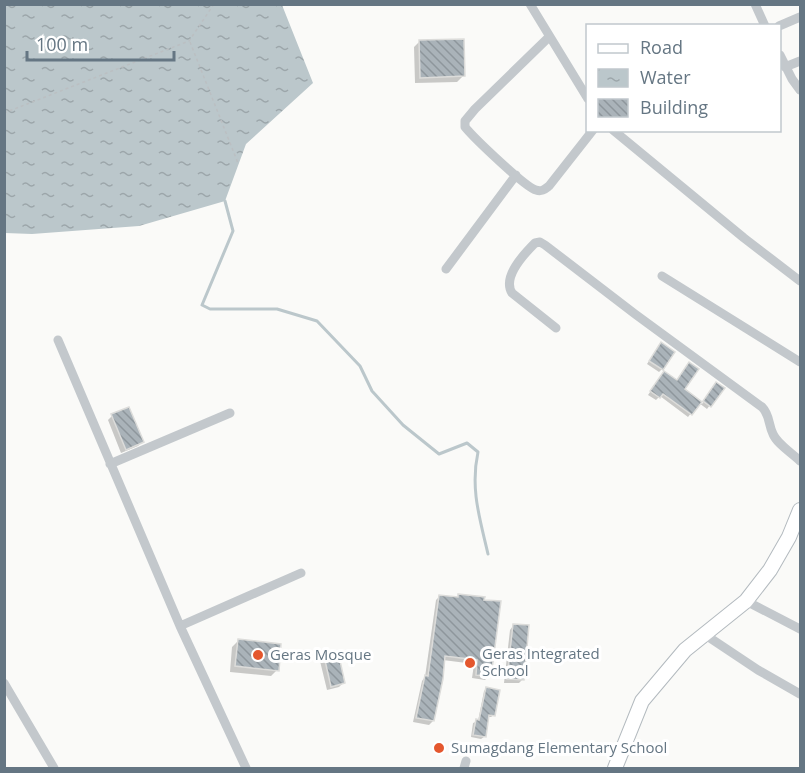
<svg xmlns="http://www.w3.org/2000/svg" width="805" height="773" viewBox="0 0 805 773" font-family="'Open Sans',sans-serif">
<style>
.water{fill:url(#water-ripples)}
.shadow{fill:#0003}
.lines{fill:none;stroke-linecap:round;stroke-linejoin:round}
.stream{stroke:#bbc7cb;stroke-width:3}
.building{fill:url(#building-back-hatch);stroke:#dcdcda;stroke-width:1.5}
.secondary-casing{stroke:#b3babf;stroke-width:16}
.path{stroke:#bbbfc2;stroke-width:1.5;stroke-dasharray:3 3;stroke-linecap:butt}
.street{stroke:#c3c8cc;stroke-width:9}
.secondary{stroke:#fff;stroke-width:14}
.poi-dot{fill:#e4572e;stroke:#fff;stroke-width:2}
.labels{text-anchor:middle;stroke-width:6;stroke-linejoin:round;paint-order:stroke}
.poi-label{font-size:15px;fill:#657683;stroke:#fff;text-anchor:start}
</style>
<defs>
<pattern id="water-ripples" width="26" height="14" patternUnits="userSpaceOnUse" patternTransform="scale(1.5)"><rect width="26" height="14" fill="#bbc7cb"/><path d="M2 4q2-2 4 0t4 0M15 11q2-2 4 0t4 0" fill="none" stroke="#9ca6aa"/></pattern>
<pattern id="building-back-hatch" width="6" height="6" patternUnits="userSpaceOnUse" patternTransform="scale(1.5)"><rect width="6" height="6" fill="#aab3b9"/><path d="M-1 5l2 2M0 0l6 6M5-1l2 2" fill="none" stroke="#8e969c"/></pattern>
</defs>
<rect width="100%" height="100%" fill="#fafaf8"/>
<path class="water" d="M5 5H282L313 83 246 144 225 201 139 226 32 234 5 233Z"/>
<path class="shadow" d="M420 41 463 76 457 82 415 83 414 47Z
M659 346 662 369 659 372 647 364Z
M661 376 702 404 714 387 723 388 707 409 699 403 688 417 660 396 656 400 648 395Z
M112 416 142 442 138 446 121 453 108 420Z
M440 596 456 598 459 596 489 676 485 680 472 678 474 664 443 660 433 721 429 725 413 722 422 681 425 677 436 600Z
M513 626 523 679 519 683H504L510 630Z
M238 641 277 670 271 676 230 672 232 647Z
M325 657 343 683 339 687 327 690 320 661Z
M486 689 494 715 491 717H488L484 737 481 739 471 737 473 723 478 721 484 691Z"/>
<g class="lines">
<path class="stream" d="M225 201 233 231 202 305 210 309H277L317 321 360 366 372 391 403 425 439 454 467 443 478 452C470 489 480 519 488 554"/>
</g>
<path class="building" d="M464 39 465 76 420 78 419 40Z
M661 342 675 352 663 370 649 361Z
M689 362 699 369 685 389 702 402 692 415 663 394 660 398 650 391 664 371 677 380Z
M716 382 725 388 711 407 703 401Z
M129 407 144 442 126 450 111 414Z
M458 594 485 597 484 600 501 601 491 677 476 675 477 660 445 656 443 679 434 721 416 718 425 675 428 676 439 595 458 597Z
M513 624 529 625 524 680 507 679Z
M238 639 281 644 279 671 235 666Z
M338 652 345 683 331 687 324 656Z
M486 687 500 690 495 716 489 715 486 737 473 735 476 719 479 720Z"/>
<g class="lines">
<defs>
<path id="secondary" d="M615 768 642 701 685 650 746 601 770 570 789 537 800 510"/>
</defs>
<use href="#secondary" class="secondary-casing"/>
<path class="path" d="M190 42 238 163
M4 113 189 41 214 4"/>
<path class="street" d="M530 4 588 99
M755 4 765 26
M779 26 800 17
M549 37 475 109 465 121V127C474 138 525 187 536 190 542 192 545 189 549 186L593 130
M780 55 792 79 800 90
M785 67 800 61
M613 130 744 238 800 281
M446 269 516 175
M662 276 800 362
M556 328 512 293C502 277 524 254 535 243L540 242 545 245 635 314 762 407C770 415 768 424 773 434 777 444 792 453 800 461
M58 340 180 626 246 768
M110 464 230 413
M746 601 800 629
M180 626 301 573
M704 634 758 670 800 694
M4 683 54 768
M464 768 466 761"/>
<use href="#secondary" class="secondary"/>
</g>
<g class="poi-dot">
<circle cx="258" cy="655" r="6"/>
<circle cx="470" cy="663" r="6"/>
<circle cx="439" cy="748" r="6"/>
</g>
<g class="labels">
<g class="poi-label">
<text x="482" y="659">Geras Integrated<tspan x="482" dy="17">School</tspan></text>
<text x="270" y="660">Geras Mosque</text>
<text x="451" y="753">Sumagdang Elementary School</text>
</g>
</g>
<rect width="805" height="773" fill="none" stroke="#657683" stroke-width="12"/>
<rect x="586" y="24" width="195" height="108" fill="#ffffff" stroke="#c1c8cd" stroke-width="1.5"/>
<rect x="598" y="44" width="30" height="9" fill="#ffffff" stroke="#c1c8cd" stroke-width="1.5"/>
<text x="640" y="54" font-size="18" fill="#657683">Road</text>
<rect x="598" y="69" width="30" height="18" fill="url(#water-ripples)" stroke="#c1c8cd" stroke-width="1.5"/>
<text x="640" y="84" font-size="18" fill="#657683">Water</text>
<rect x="598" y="99" width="30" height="18" fill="url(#building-back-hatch)" stroke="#c1c8cd" stroke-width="1.5"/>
<text x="640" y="114" font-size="18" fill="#657683">Building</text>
<path d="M27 51v9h147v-9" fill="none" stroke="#657683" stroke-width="3"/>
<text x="36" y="51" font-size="18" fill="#657683" stroke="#ffffff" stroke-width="4.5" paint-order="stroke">100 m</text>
</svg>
